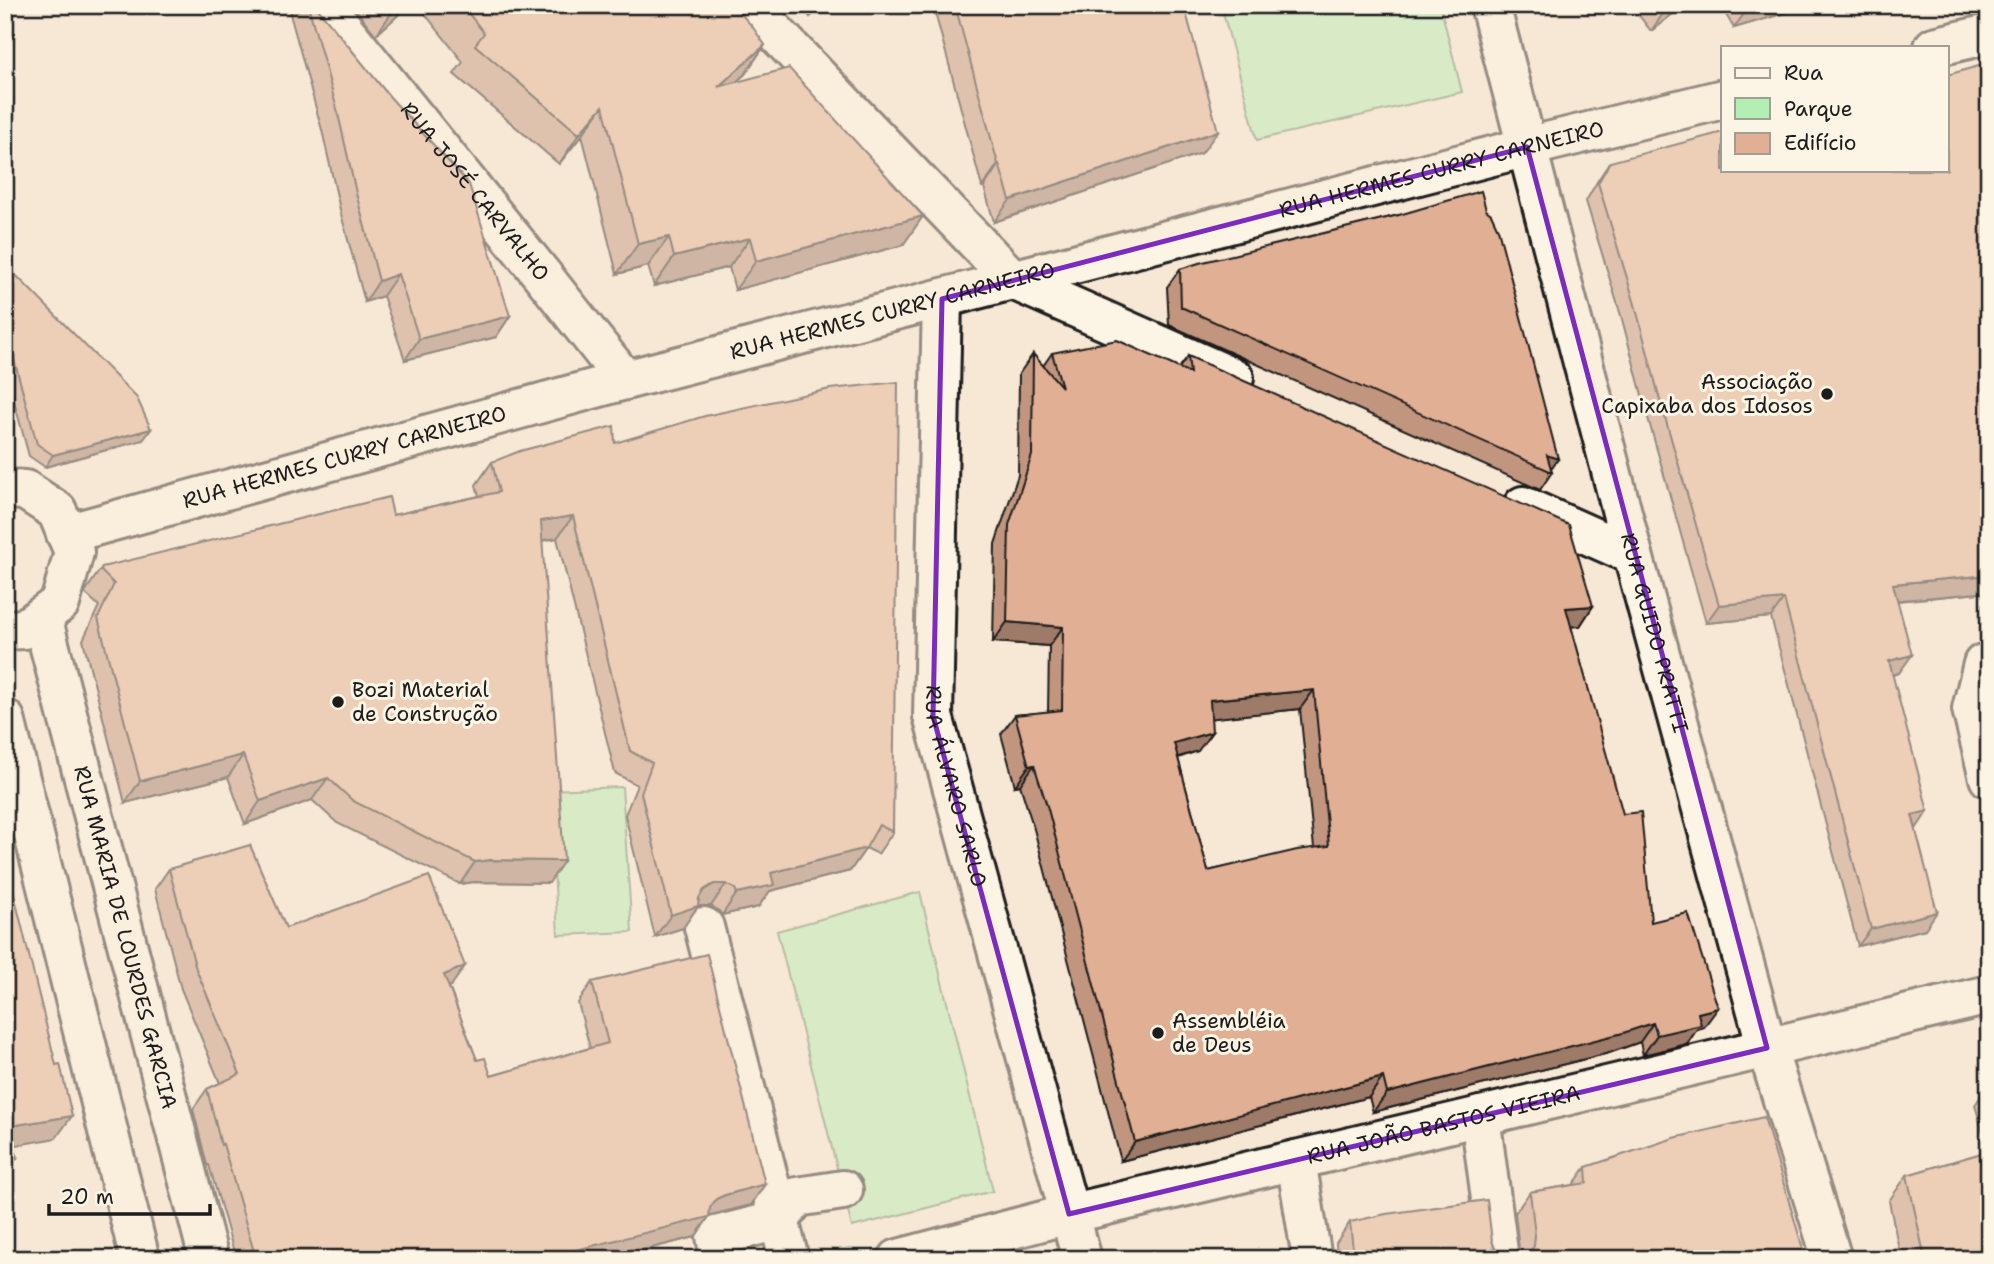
<svg xmlns="http://www.w3.org/2000/svg" width="1994" height="1264" viewBox="0 0 1994 1264" font-family="'Shantell Sans',sans-serif">
<style>
.green{fill:#b3efb4;stroke:#688668;stroke-width:2}
.lines{fill:none;stroke-linecap:round;stroke-linejoin:round}
.minor-casing{stroke:#1c1c1c;stroke-width:44}
.minor{stroke:#fcf5e5;stroke-width:38}
.wall{fill:#c2967e;stroke:#1c1c1c;stroke-width:2;fill-rule:evenodd}
.shaded-wall{fill:#9e7a67;stroke:#1c1c1c;stroke-width:2}
.building{fill:#e1af93;stroke:#1c1c1c;stroke-width:2;fill-rule:evenodd}
.marked{fill:none;stroke:#7b2cbf;stroke-width:5;stroke-linejoin:round}
.poi-dot{fill:#1c1c1c;stroke:#fcf5e5;stroke-width:2.5}
.labels{text-anchor:middle;stroke-width:6;stroke-linejoin:round;paint-order:stroke}
.street-label{font-size:21px;fill:#1c1c1c;stroke:#fcf5e5}
.poi-label{font-size:21px;fill:#1c1c1c;stroke:#fcf5e5;text-anchor:start}
</style>
<rect width="100%" height="100%" fill="#f7e7d5"/>
<filter id="ink" filterUnits="userSpaceOnUse"><feTurbulence type="fractalNoise" baseFrequency=".0143" numOctaves="2"/><feDisplacementMap in="SourceGraphic" scale="14" xChannelSelector="R" yChannelSelector="G"/><feConvolveMatrix kernelMatrix="1 2 1 2 8 2 1 2 1" color-interpolation-filters="sRGB"/></filter>
<g filter="url(#ink)">
<path class="green" d="M1221 5H1440L1462 92 1257 140Z
M622 787 632 932 558 935 549 790Z
M920 892 993 1191 852 1227 777 931Z"/>
<g class="lines">
<defs>
<g id="minor">
<path id="s1" d="M324 5 543 276 625 380"/>
<path d="M749 5 1013 280 1234 378"/>
<path id="s2" d="M1490 5 1633 555 1767 1048 1832 1259"/>
<path d="M1934 47 1989 34"/>
<path id="s3" d="M942 299 933 716 1082 1259"/>
<path d="M5 489 25 490 57 511 74 552 60 603 24 629 5 630"/>
<path d="M1523 506 1633 555"/>
<path id="s4" d="M66 534 625 380 1527 147 1723 99"/>
<path id="s5" d="M42 617 209 1259"/>
<path d="M1989 663 1983 664 1972 709 1989 778"/>
<path d="M5 719 140 1259"/>
<path d="M704 927 789 1259"/>
<path d="M1480 1116 1499 1259"/>
<path d="M1296 1160 1312 1259"/>
<path d="M720 1259 716 1236 779 1220 797 1197 843 1190"/>
<path id="s6" d="M898 1259 1069 1214 1989 995"/>
</g>
</defs>
<use href="#minor" class="minor-casing"/>
<use href="#minor" class="minor"/>
</g>
<path class="wall" d="M296 5H315L510 316 496 337 405 360 383 296 365 302 341 214 322 130 290 14Z
M352 5H409L376 35Z
M418 5H733L765 45 745 74 736 82 923 216 903 245 735 290 729 267 654 286 648 266 617 274 582 135 559 164 454 74 463 62Z
M800 5H823L810 17Z
M933 5H1184L1202 153 994 222 984 187H982Z
M1631 5H1684L1651 31Z
M1715 5H1813L1734 28 1722 8 1718 9Z
M1989 63V592L1897 601 1899 673 1892 675 1915 829 1925 929 1858 946 1771 617 1706 623 1648 418 1622 319 1586 201 1598 180 1610 162 1723 170Z
M1486 210 1558 459 1551 468 1552 472 1540 490 1169 325 1167 287 1180 269 1399 215Z
M5 264 151 429 143 440 45 467 29 456 5 368Z
M1052 353 1179 368 1188 356 1593 606 1580 626H1571L1651 922 1704 1027 1697 1029 1687 1044 1643 1055 1640 1042 1609 1053 1373 1112 1369 1097 1121 1161 1034 829 1020 785 1015 786 1001 734 1015 715 1048 712 1049 646 993 642 995 544 1018 475 1019 374 1033 354 1043 366ZM1300 709 1314 848 1208 871 1178 758 1198 751 1211 718Z
M615 443 893 832 878 854 866 848 850 871 770 891 758 907 722 915 719 911 711 906H698L683 928 655 937 625 815 637 785 615 773 557 538 542 541 549 883 474 882 460 884 337 823 312 800 245 824 228 777 125 803 83 640 99 606 85 593 87 589 102 567 393 515 479 496 476 485 492 462Z
M169 869 286 928 451 986 449 987 477 1060 491 1076 590 1048 578 1003 592 982 765 1184 751 1205 709 1216 695 1237 608 1259H236L209 1165H207L193 1109 207 1089 220 1083 181 989 155 889Z
M1989 1084V1259H1901L1889 1201 1907 1175 1988 1151 1975 1105Z
M1586 1167 1806 1259 1520 1258 1515 1213 1530 1192 1573 1185Z
M1350 1222 1492 1241 1496 1251 1505 1258 1512 1259H1337L1336 1243Z"/>
<path class="shaded-wall" d="M397 5H404L395 18 376 35Z
M404 5H409L396 17Z
M818 5H823L810 17Z
M1669 5H1684L1651 31Z
M1750 5H1813L1734 28Z
M765 45 745 74 698 116 718 87Z
M603 106 582 135 559 164 579 134Z
M1218 131 1202 153 994 222 1010 200Z
M998 164H999L984 187H982Z
M923 216 903 245 735 290 756 261Z
M669 237 648 266 617 274 638 244Z
M750 238 729 267 654 286 674 257Z
M398 274 383 296 365 302 379 281Z
M510 316 496 337 405 360 419 339Z
M151 429 143 440 45 467 53 455Z
M1547 455 1558 459 1549 471Z
M573 516 557 538 525 543 541 521Z
M1989 575V592L1881 602 1893 584Z
M1784 599 1771 617 1706 623 1719 605Z
M1593 606 1580 626 1553 628 1566 608Z
M1007 622 1063 627 1049 646 993 642Z
M1912 655 1899 673 1876 679 1889 661Z
M1314 690 1300 709 1197 720 1210 700Z
M1212 732 1198 751 1160 763 1174 743Z
M243 755 228 777 125 803 140 781Z
M1034 765 1020 785 1015 786 1029 766Z
M328 778 312 800 245 824 260 801Z
M1928 811 1916 829 1912 815Z
M866 848 850 871 770 891 758 907 722 915 737 893 771 873Z
M490 860 564 861 549 883 474 882 460 884 475 862Z
M714 884H726L711 906H698L683 928 655 937 671 915 704 890Z
M1937 912 1925 929 1858 946 1871 929Z
M465 966 451 986 430 996 444 975Z
M1718 1008 1704 1027 1697 1029 1687 1044 1643 1055 1657 1035 1698 1013Z
M1653 1023 1640 1042 1609 1053 1373 1112 1387 1093Z
M1383 1077 1369 1097 1121 1161 1135 1142Z
M72 1116 56 1138 5 1147 10 1126Z
M17 1158 5 1175V1159Z
M765 1184 751 1205 711 1215 706 1217H709L695 1237 608 1259H563L568 1252 716 1199 725 1195Z"/>
<path class="building" d="M308 5H315L390 97 469 184 510 316 419 339 398 274 379 281 356 193 337 109Z
M462 5H733L752 26 765 45 718 87 789 68 923 216 756 261 750 238 674 257 669 237 638 244 603 106 579 134 475 45 484 33Z
M955 5H1184L1218 131 1010 200 999 164H998Z
M1989 63V575L1893 584 1912 655 1889 661 1928 811 1912 815 1937 912 1871 929 1784 599 1719 605 1660 400 1634 301 1598 183 1610 162 1723 132V170H1947V75Z
M1481 191 1486 210 1491 214 1498 229 1558 459 1547 455 1552 472 1181 307 1180 269 1199 263 1399 215Z
M5 264 137 398 151 429 53 455 37 444 5 326Z
M1117 340 1190 373 1188 356 1569 525 1593 606 1566 608 1623 814 1641 812 1651 922 1688 913 1718 1008 1698 1013 1701 1025 1657 1035 1653 1023 1623 1033 1387 1093 1383 1077 1135 1142 1048 809 1034 765 1029 766 1015 715 1062 710 1063 627 1007 622 1009 525 1032 455 1033 354 1062 387 1052 353ZM1314 690 1329 846 1297 850 1208 871 1174 743 1212 732 1210 700Z
M898 382 893 832 879 825 866 848 771 873 774 885 737 893 735 889 726 884H714L704 890 699 898 698 906 671 915 641 793 652 763 630 751 573 516 541 521 564 861 490 860 475 862 353 801 328 778 260 801 243 755 140 781 98 618 114 584 101 571 102 567 389 497 393 515 499 492 492 462 520 451 614 426 615 443 705 416 830 389Z
M250 845 286 928 429 876 465 966 444 975 477 1060 485 1058 491 1076 608 1043 592 982 707 954 765 1184 725 1195 716 1199 710 1208 709 1217 568 1252 570 1259H256L223 1144 221 1145 207 1089 240 1074 196 969 169 869Z
M9 874 56 1065 60 1064 72 1116 10 1126 17 1158 5 1159V875Z
M1764 1117 1806 1259H1519L1528 1255 1534 1246 1535 1235 1530 1192 1587 1183 1586 1167 1674 1138Z
M1989 1151V1259H1925L1907 1175Z
M1487 1200 1492 1241 1496 1251 1505 1258 1512 1259H1354L1350 1222 1386 1214Z"/>
</g>
<path d="M0 0H1994V1264H0ZM1527 147 1767 1048 1069 1214 933 716 942 299Z" fill="#f7e7d5" fill-opacity=".55" fill-rule="evenodd"/>
<path class="marked" d="M1527 147 1767 1048 1069 1214 933 716 942 299Z"/>
<g class="poi-dot">
<circle cx="1827" cy="394" r="7"/>
<circle cx="338" cy="702" r="7"/>
<circle cx="1158" cy="1033" r="7"/>
</g>
<g class="labels">
<g class="street-label">
<text dy="7" stroke="none"><textPath href="#s4" startOffset="1423">RUA HERMES CURRY CARNEIRO</textPath></text>
<text dy="7" stroke="none"><textPath href="#s1" startOffset="240">RUA JOSÉ CARVALHO</textPath></text>
<text dy="7" stroke="none"><textPath href="#s4" startOffset="856">RUA HERMES CURRY CARNEIRO</textPath></text>
<text dy="7" stroke="none"><textPath href="#s4" startOffset="289">RUA HERMES CURRY CARNEIRO</textPath></text>
<text dy="7" stroke="none"><textPath href="#s2" startOffset="649">RUA GUIDO PRATTI</textPath></text>
<text dy="7" stroke="none"><textPath href="#s3" startOffset="490">RUA ÁLVARO SARLO</textPath></text>
<text dy="7" stroke="none"><textPath href="#s5" startOffset="331">RUA MARIA DE LOURDES GARCIA</textPath></text>
<text dy="7" stroke="none"><textPath href="#s6" startOffset="562">RUA JOÃO BASTOS VIEIRA</textPath></text>
</g>
<g class="poi-label">
<text x="1813" y="389" text-anchor="end">Associação<tspan x="1813" dy="24">Capixaba dos Idosos</tspan></text>
<text x="352" y="697">Bozi Material<tspan x="352" dy="24">de Construção</tspan></text>
<text x="1172" y="1028">Assembléia<tspan x="1172" dy="24">de Deus</tspan></text>
</g>
</g>
<rect width="1994" height="1264" fill="none" stroke="#fcf5e5" stroke-width="28"/>
<rect x="14" y="14" width="1966" height="1236" fill="none" stroke="#1c1c1c" stroke-width="2.5" filter="url(#ink)"/>
<rect x="1721" y="46" width="228" height="126" fill="#fcf5e5" stroke="#a29e95" stroke-width="2"/>
<rect x="1735" y="68" width="35" height="10" fill="#fcf5e5" stroke="#a29e95" stroke-width="2"/>
<text x="1784" y="80" font-size="21" fill="#1c1c1c">Rua</text>
<rect x="1735" y="98" width="35" height="21" fill="#b3efb4" stroke="#a29e95" stroke-width="2"/>
<text x="1784" y="116" font-size="21" fill="#1c1c1c">Parque</text>
<rect x="1735" y="133" width="35" height="21" fill="#e1af93" stroke="#a29e95" stroke-width="2"/>
<text x="1784" y="150" font-size="21" fill="#1c1c1c">Edifício</text>
<path d="M49 1204v10h161v-10" fill="none" stroke="#1c1c1c" stroke-width="3.5"/>
<text x="60" y="1204" font-size="21" fill="#1c1c1c" stroke="#fcf5e5" stroke-width="5" paint-order="stroke">20 m</text>
</svg>
